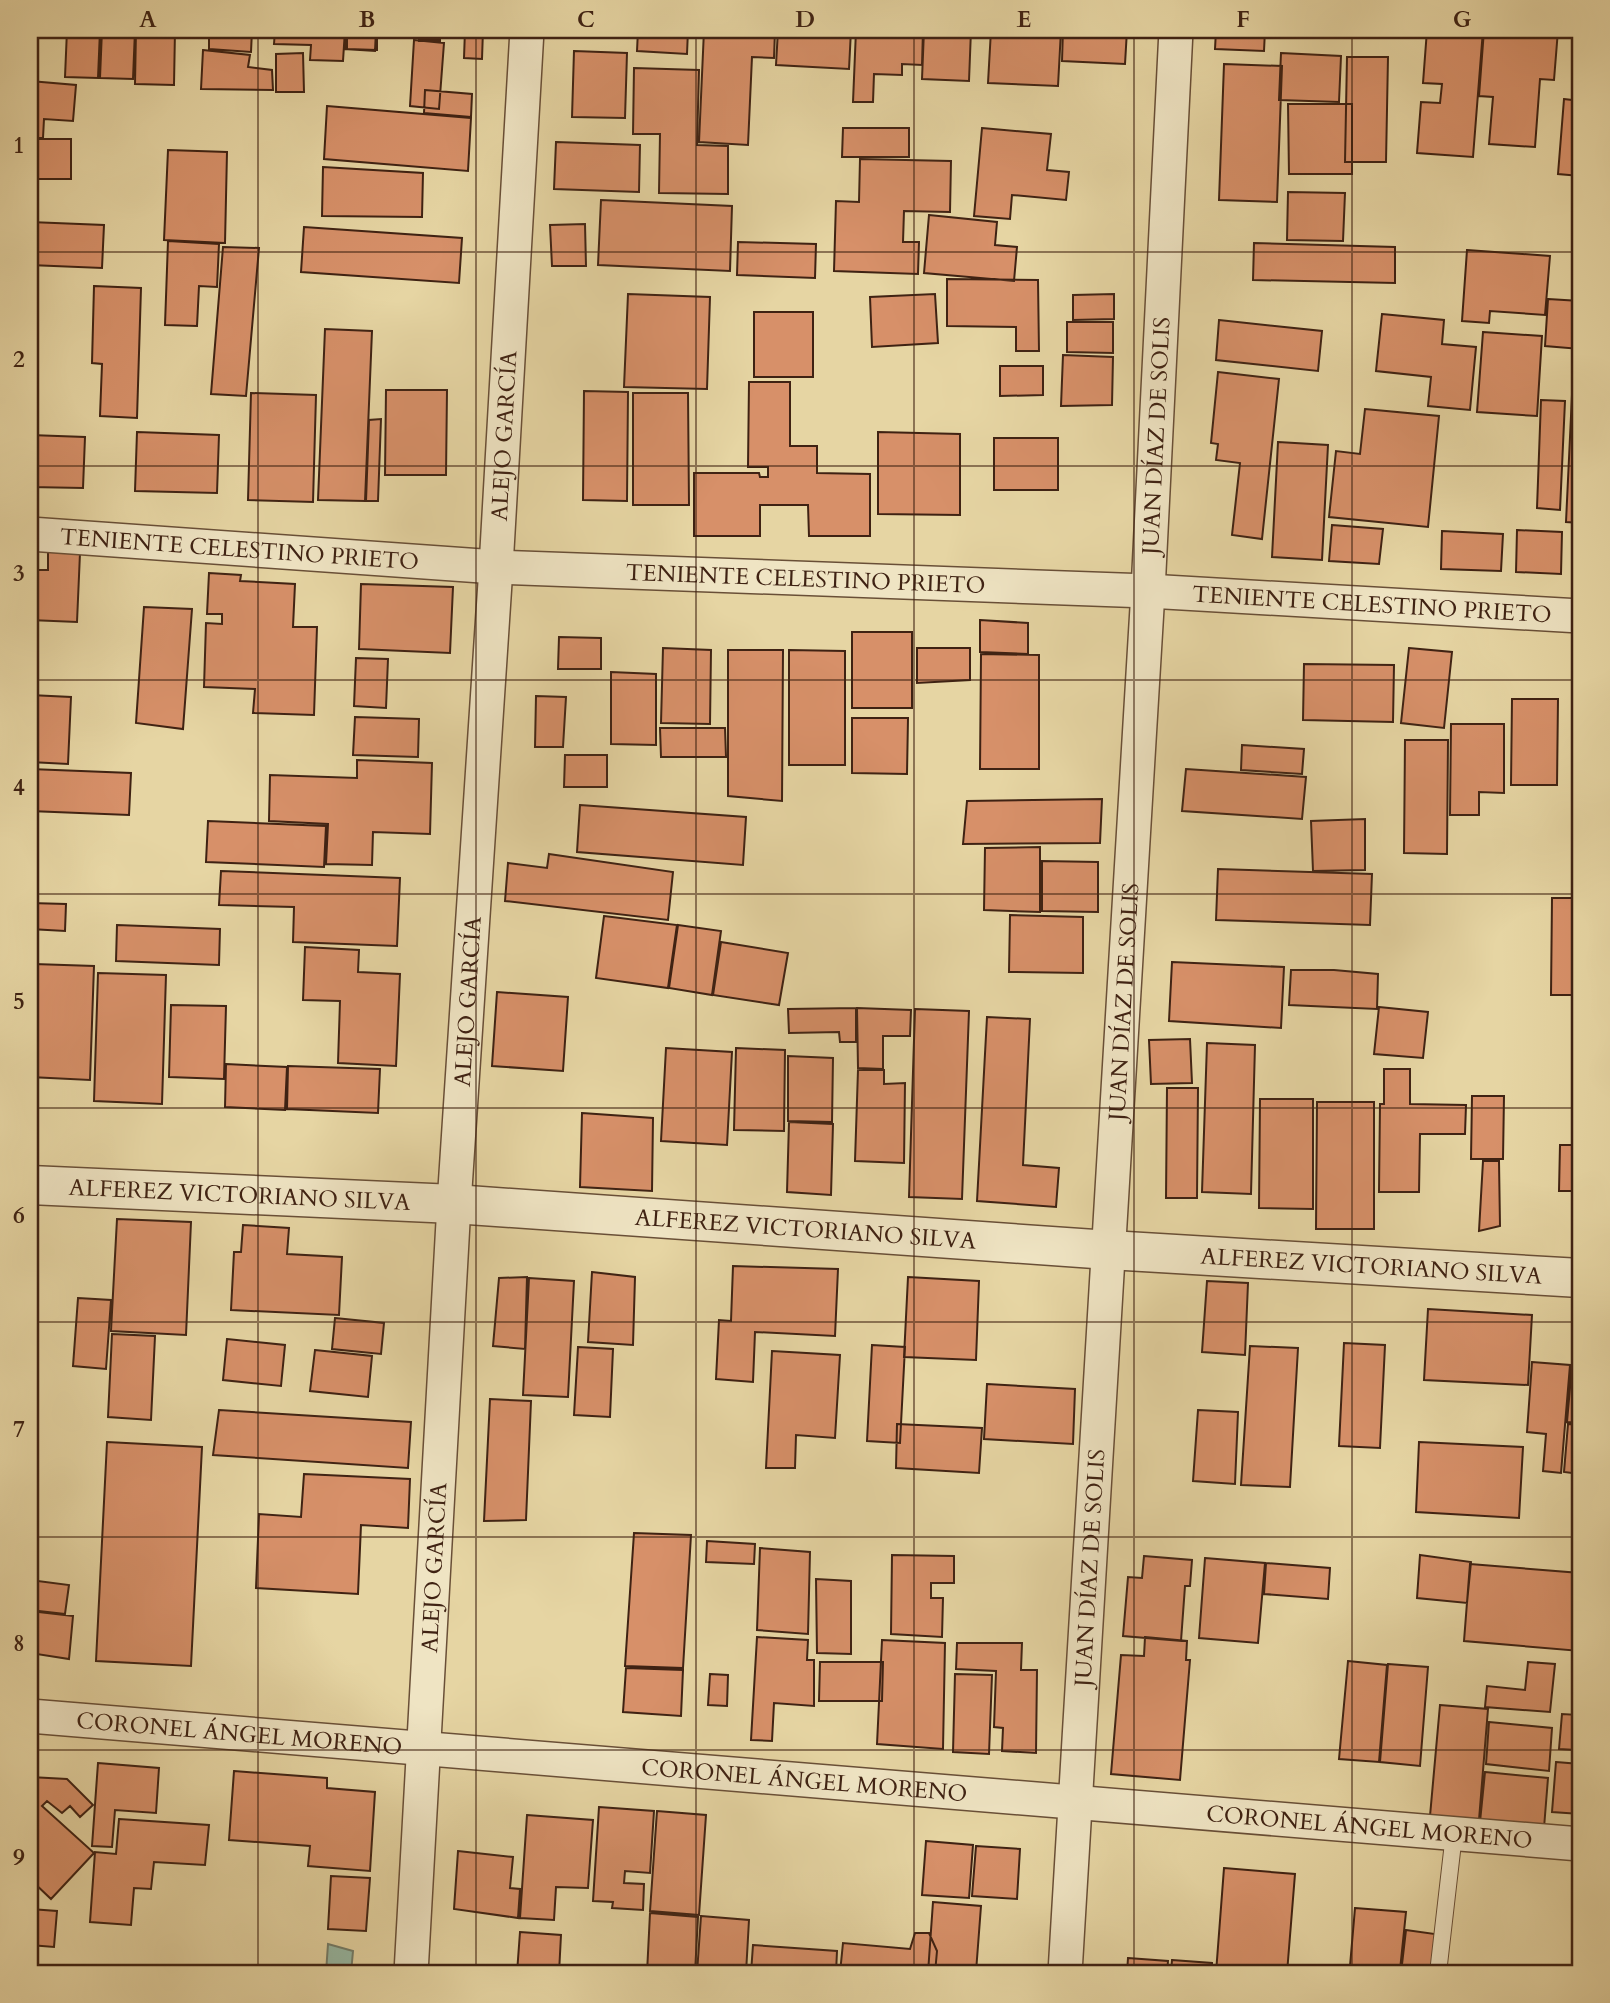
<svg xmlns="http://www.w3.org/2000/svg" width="1610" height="2003" viewBox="0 0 1610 2003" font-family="Cardo,serif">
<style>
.water{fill:#96b9a4;stroke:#737d6a;stroke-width:2}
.building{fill:#d79069;stroke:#3f2213;stroke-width:2}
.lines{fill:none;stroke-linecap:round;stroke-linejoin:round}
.service-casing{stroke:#694f37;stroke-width:18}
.minor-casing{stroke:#694f37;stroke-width:36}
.tertiary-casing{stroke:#694f37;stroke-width:41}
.service{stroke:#efe4c3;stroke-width:16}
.minor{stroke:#efe4c3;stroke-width:33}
.tertiary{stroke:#efe4c3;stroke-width:38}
.grid{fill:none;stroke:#3f2213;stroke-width:2;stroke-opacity:0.55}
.labels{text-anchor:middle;stroke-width:6;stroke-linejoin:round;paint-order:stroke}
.street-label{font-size:23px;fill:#3f2213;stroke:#efe4c3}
.neatline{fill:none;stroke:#3f2213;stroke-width:2.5}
.grid-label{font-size:23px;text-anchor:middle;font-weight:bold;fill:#3f2213}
</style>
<rect width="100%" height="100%" fill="#e6d5a3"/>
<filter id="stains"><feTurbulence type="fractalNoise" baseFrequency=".00286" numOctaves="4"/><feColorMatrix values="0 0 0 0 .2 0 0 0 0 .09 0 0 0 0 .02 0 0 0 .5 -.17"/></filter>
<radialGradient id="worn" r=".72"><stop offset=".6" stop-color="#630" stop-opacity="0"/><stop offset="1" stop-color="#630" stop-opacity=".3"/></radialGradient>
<path class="water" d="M328 1944 353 1951 351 1973H326Z"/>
<path class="building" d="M67 30H100L98 78 65 77Z
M102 30H135L133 79 100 78Z
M136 30H175L174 85 135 84Z
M209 30H252L251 52 209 49Z
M275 30H345L343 61 310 60 311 45 274 44Z
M346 30H376L375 51 345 49Z
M347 30H377V50L347 49Z
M413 30H461V37L412 34Z
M420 30H440V41H419Z
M420 30H439V39H419Z
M465 30H483L482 59 464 58Z
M638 30H688L687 54 637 51Z
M704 30H775L774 58 752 57 748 145 699 142Z
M778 30H851L849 69 776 65Z
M856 30H923L922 65 902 64V75L874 74 873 102H853Z
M924 30H971L969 81 922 79Z
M991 30H1061L1058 86 988 83Z
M1063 30H1127L1125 64 1062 61Z
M1216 30H1265L1264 51 1215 49Z
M1427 30H1483L1473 157 1417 153 1421 102 1440 103 1442 84 1423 83Z
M1484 30H1558L1554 80 1540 79 1535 147 1489 144 1493 97 1479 96Z
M414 40 444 43 439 109 410 106Z
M203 50 250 55 248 67 272 70 273 90 201 89Z
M574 51 627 53 625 118 572 117Z
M303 53 304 92H276V54Z
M1281 53 1341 56 1339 102 1279 100Z
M1347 57H1388L1386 162H1345Z
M1224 64 1282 66 1277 202 1219 200Z
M634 68 699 70 697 145 728 146V194L659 193 660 134H633Z
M30 81 76 85 73 121 44 119 43 138H30Z
M425 90 472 94 471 117 424 113Z
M1564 99 1580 101V176L1558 174Z
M1288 104H1352V174H1289Z
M327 106 471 118 468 171 324 159Z
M843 128H909V157H842Z
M982 128 1051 134 1047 170 1069 172 1066 200 1012 195 1010 219 974 216Z
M30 139H71V179H30Z
M556 142 640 145 639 192 554 189Z
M168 150 227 152 225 243 164 240Z
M860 159 951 161 950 212 904 211 903 242H919L918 274 834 271 836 201 859 202Z
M323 167 423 173 422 217 322 216Z
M1288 192 1345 193 1343 241 1287 240Z
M601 200 732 206 730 271 598 265Z
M929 215 997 222 995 245 1017 247 1014 281 924 273Z
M30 222 104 225 102 268 30 265Z
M585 224 586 266H552L550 225Z
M304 227 462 238 459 283 301 272Z
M168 241 219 244 217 287 199 286 197 326 165 325Z
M738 242 816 244 815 278 737 275Z
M1254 243 1395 247V283L1253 280Z
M223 247 259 248 246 396 211 394Z
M1467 250 1550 256 1545 315 1490 311 1489 323 1462 321Z
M947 279 1038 280 1039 351H1016V327L947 326Z
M94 286 141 288 137 418 100 416 102 364 92 363Z
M628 294 710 297 707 389 624 387Z
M935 294 938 343 872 347 870 297Z
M1114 294V319L1073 320V295Z
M1548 299 1580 301V349L1545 346Z
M754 312H813V377H754Z
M1382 314 1444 320 1442 344 1476 347 1470 410 1428 406 1431 377 1376 371Z
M1219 320 1322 331 1318 371 1216 360Z
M1067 322H1113V353L1067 352Z
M325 329 372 331 365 501 318 500Z
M1483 332 1542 336 1537 416 1477 412Z
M1063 355 1113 357 1112 405 1061 406Z
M1000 366H1043V395L1000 396Z
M1218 372 1279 379 1262 539 1232 535 1240 463 1216 460 1218 444 1211 443Z
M749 382H790V446H817V473L870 474V536H809L808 505H760V536H694V473H759L760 477H768V467H748Z
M386 390H447L446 475H385Z
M584 391 628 392 627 501 583 500Z
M251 393 316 395 313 502 248 500Z
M633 393H688L689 505H633Z
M1572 395H1580V523L1566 522Z
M1541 400 1565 401 1560 510 1537 508Z
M1365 409 1439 416 1428 527 1329 517 1336 451 1360 454Z
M381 419 378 501H366L369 420Z
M137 432 219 435 217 493 135 491Z
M878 432 960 434V515L878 514Z
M30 435 85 437 83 488 30 487Z
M994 438H1058V490H994Z
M1278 442 1328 445 1322 560 1272 557Z
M1332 525 1383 529 1379 564 1329 561Z
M1517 530 1562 532 1561 574 1516 572Z
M1442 531 1503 534 1501 571 1441 569Z
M48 551 80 553 77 622 30 620V570H48Z
M209 573 241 575 240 581 295 584 293 627H317L314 715 253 713 255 689 204 687 206 623 222 624V614H207Z
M361 584 453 587 450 653 359 649Z
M144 607 192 609 183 729 136 723Z
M980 620 1028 623V654L980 652Z
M852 632H912V708H852Z
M559 637 601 638V669H558Z
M663 648 711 650 710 724 661 723Z
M917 648H970V680L917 683Z
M1409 648 1452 652 1444 728 1401 723Z
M728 650H783L782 801 728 796Z
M789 650 845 651V765H789Z
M981 654 1039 655V769H980Z
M356 658 388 659 386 708 354 706Z
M1304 664 1394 665 1393 722 1303 720Z
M611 672 656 674V745L611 744Z
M30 695 71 697 68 764 30 762Z
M536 696 566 697 563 747H535Z
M1512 699H1558L1557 785H1511Z
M355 717 419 719 418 757 353 755Z
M852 718H908L907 774 852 773Z
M1451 724H1504V793L1479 792V815H1450Z
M660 728H725L726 757H661Z
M1405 740H1448L1447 854 1404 853Z
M1242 745 1304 749 1302 774 1241 770Z
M565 755H607V787H564Z
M357 760 432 763 430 834 373 832 372 865 326 864 328 824 269 821 270 775 357 778Z
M30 769 131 773 129 815 30 811Z
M1186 769 1306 777 1302 819 1182 811Z
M1102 799 1100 843 963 844 967 801Z
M580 805 746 817 743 865 577 852Z
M1365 819V870L1313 871 1311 821Z
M208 821 326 826 324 867 206 862Z
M1040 847V912L984 910 985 848Z
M549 854 673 872 668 920 505 901 508 863 547 868Z
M1042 861 1098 862V912L1042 911Z
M1218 869 1372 874 1370 925 1216 920Z
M221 871 400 878 397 946 293 942 294 907 219 905Z
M1580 880V1025H1578V995H1551L1552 898H1579Z
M30 903 66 904 65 931 30 929Z
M1010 915 1083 917V973L1009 972Z
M604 916 677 925 668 988 596 978Z
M117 925 220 929 219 965 116 961Z
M678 925 721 931 712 995 669 988Z
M721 942 788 953 779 1005 713 995Z
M305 947 359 950 358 972 400 974 396 1066 338 1063 340 1001 303 1000Z
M1172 962 1284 967 1281 1028 1169 1021Z
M34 964 94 966 90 1080 30 1077Z
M1291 970H1334L1378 974 1377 1009 1289 1005Z
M98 973 166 975 162 1104 94 1101Z
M497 992 568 997 563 1071 492 1066Z
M171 1005 226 1006 224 1079 169 1077Z
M1379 1007 1428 1012 1423 1058 1374 1054Z
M856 1008V1042H840L839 1032 789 1033 788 1009Z
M857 1008 911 1010 910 1036H883V1069L858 1068Z
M915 1009 969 1011 962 1199 909 1197Z
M987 1017 1030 1019 1023 1165 1059 1168 1056 1207 977 1201Z
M1190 1039 1192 1083 1151 1084 1149 1040Z
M1207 1043 1255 1045 1251 1194 1202 1192Z
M666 1048 732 1052 727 1145 661 1141Z
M736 1048 785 1050 784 1131 734 1130Z
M788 1056 833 1058 832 1122 788 1121Z
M226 1064 287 1067 285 1110 225 1107Z
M288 1066 380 1069 378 1113 287 1109Z
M1384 1069H1410V1104L1466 1105 1465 1134H1420L1419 1192H1379L1380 1104H1384Z
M858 1070H884V1084L905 1083 904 1163 855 1161Z
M1167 1088H1198L1197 1198H1166Z
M1472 1096H1504L1503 1159H1471Z
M1260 1099H1313V1209L1259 1208Z
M1317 1102H1374V1229H1316Z
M582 1113 653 1118 652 1191 580 1187Z
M789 1122 833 1124 831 1195 787 1192Z
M1560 1145H1580V1191H1559Z
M1483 1161H1499L1500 1226 1479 1231Z
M117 1219 191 1222 186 1335 111 1331Z
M243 1225 289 1228 287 1254 342 1257 339 1315 231 1310 234 1252H241Z
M733 1266 838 1269 835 1336 755 1332 753 1382 716 1379 719 1320 731 1321Z
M592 1272 635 1277 633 1345 588 1342Z
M527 1277 525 1349 493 1346 499 1278Z
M908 1277 979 1281 976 1360 904 1357Z
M529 1278 574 1281 568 1397 523 1395Z
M1207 1281 1248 1283 1245 1355 1202 1352Z
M78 1298 111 1300 106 1369 73 1366Z
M1428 1309 1532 1315 1528 1385 1424 1380Z
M335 1318 384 1323 381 1354 332 1349Z
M112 1334 155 1336 151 1420 108 1417Z
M227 1339 285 1345 281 1386 223 1380Z
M1344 1343 1385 1345 1380 1448 1339 1446Z
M872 1345 905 1347 900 1443 867 1441Z
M1250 1346 1298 1348 1290 1487 1241 1485Z
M578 1347 613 1349 610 1417 574 1415Z
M315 1350 372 1356 368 1397 310 1391Z
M772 1351 840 1355 835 1438 796 1435 795 1468H766Z
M1532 1362 1570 1365 1561 1473 1543 1471 1546 1434 1527 1432Z
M1572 1365 1580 1366V1423L1567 1422Z
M987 1384 1075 1389 1073 1444 984 1439Z
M490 1399 531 1401 526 1520 484 1521Z
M219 1410 411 1422 408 1468 213 1455Z
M1198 1410 1238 1412 1235 1484 1193 1481Z
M897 1424 982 1428 979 1473 896 1468Z
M1568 1424 1580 1425V1474L1564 1472Z
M107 1442 202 1447 191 1666 96 1661Z
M1419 1442 1523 1447 1519 1518 1416 1512Z
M304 1474 410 1479 408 1528 361 1525 358 1594 256 1588 259 1514 301 1517Z
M634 1533 691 1535 683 1668 625 1666Z
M707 1541 755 1544 754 1564 706 1562Z
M760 1548 810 1552 808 1634 757 1630Z
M892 1555 954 1556V1583H931V1598H943L942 1637 891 1634Z
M1420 1555 1471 1562 1467 1603 1417 1598Z
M1144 1556 1192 1560 1190 1586H1185L1181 1641 1123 1636 1128 1577 1142 1578Z
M1205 1558 1265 1563 1258 1643 1199 1638Z
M1266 1563 1330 1568 1328 1599 1264 1594Z
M1470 1564 1580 1573V1651L1464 1641Z
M816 1579 851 1581V1654L817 1653Z
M30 1580 69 1585 65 1614 30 1610Z
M30 1611 73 1616 69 1659 30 1653Z
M757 1637 808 1640 807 1660H814V1706L774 1703 772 1741 751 1740Z
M1145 1637 1187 1641 1186 1660H1190L1180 1780 1111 1774 1121 1655 1144 1656Z
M882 1640 945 1643 943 1749 877 1744Z
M957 1643H1022L1021 1670H1037L1036 1753 1002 1751 1003 1728 994 1727 996 1671 956 1669Z
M1348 1661 1387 1665 1379 1762 1339 1759Z
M820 1662H883L882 1701H819Z
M1528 1662 1555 1664 1550 1712 1485 1707 1487 1686 1525 1690Z
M1388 1664 1428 1667 1420 1766 1380 1762Z
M626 1668 683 1670 681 1716 623 1712Z
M710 1674 728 1675 727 1706 708 1705Z
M955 1674 992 1675 989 1754 953 1752Z
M1580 1704V1760L1575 1759V1750L1559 1749 1562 1714 1578 1715Z
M1440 1705 1488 1709 1479 1820 1430 1816Z
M1489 1722 1552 1728 1549 1771 1486 1764Z
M1556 1762 1580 1764V1814L1552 1812Z
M98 1763 159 1768 156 1813 115 1810 112 1847 92 1846Z
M234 1771 327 1778V1788L375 1792 370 1871 308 1866 310 1846 229 1840Z
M1485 1772 1548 1778 1544 1828 1480 1822Z
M30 1777 67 1779 93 1805 80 1817 70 1806 62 1813 47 1801 42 1806 94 1853 51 1899 30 1879Z
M599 1807 654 1811 650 1873 625 1871 624 1883 644 1884 643 1910 612 1908 613 1902 593 1901Z
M657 1811 706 1815 699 1915 650 1911Z
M527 1815 593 1820 588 1888 556 1887 554 1920 520 1918Z
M119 1819 209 1825 205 1865 154 1862 151 1889 134 1888 131 1925 90 1922 95 1852 116 1854Z
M926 1841 973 1845 969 1898 922 1895Z
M976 1846 1020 1849 1017 1899 972 1896Z
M458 1851 513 1857 510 1888 520 1889 518 1918 454 1909Z
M1224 1868 1295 1874 1287 1973H1216Z
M331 1876 370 1878 366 1931 328 1929Z
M933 1902 981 1906 976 1972 995 1973H928Z
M1355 1908 1406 1912 1400 1970 1350 1966Z
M30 1909 57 1911 54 1947 30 1945Z
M650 1913 698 1917 695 1973H647Z
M701 1916 749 1920 746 1973H697Z
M1406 1930 1435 1934 1431 1973H1401Z
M520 1932 561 1935 559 1973H517Z
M915 1933H929L937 1951 935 1973H840L843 1943 910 1949Z
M753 1945 837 1951 836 1973H751Z
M1128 1958 1168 1961 1167 1973H1127Z
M1172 1960 1212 1963V1973H1171Z
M1350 1966 1400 1971V1973H1349Z"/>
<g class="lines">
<defs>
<path id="service" d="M1438 1973 1454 1834"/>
<g id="minor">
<path id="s1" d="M30 534 496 567 1148 591 1580 616"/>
<path id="s2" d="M30 1716 1580 1844"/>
<path id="s3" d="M411 1973 454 1204 496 567 527 30"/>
<path id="s4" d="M1065 1973 1148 591 1176 30"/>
</g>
<g id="tertiary">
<path id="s5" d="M30 1185 454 1204 1109 1250 1580 1278"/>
</g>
</defs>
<use href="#service" class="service-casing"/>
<use href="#minor" class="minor-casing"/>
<use href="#tertiary" class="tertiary-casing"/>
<use href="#service" class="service"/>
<use href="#minor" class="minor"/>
<use href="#tertiary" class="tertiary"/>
</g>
<path class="grid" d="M258 30V1973M476 30V1973M696 30V1973M914 30V1973M1134 30V1973M1352 30V1973M30 252H1580M30 466H1580M30 680H1580M30 894H1580M30 1108H1580M30 1322H1580M30 1537H1580M30 1750H1580"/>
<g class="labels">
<g class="street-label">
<text dy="8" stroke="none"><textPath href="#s3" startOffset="1540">ALEJO GARCÍA</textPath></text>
<text dy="8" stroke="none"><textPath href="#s4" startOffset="1540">JUAN DÍAZ DE SOLIS</textPath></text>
<text dy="8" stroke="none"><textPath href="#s1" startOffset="210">TENIENTE CELESTINO PRIETO</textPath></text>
<text dy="8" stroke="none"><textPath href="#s1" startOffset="777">TENIENTE CELESTINO PRIETO</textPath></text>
<text dy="8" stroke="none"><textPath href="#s1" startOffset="1344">TENIENTE CELESTINO PRIETO</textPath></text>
<text dy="8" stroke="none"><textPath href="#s3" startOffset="973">ALEJO GARCÍA</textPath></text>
<text dy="8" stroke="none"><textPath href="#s4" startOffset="973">JUAN DÍAZ DE SOLIS</textPath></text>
<text dy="8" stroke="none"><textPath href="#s5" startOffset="210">ALFEREZ VICTORIANO SILVA</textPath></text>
<text dy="8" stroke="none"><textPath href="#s5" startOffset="777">ALFEREZ VICTORIANO SILVA</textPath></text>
<text dy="8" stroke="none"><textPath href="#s5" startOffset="1344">ALFEREZ VICTORIANO SILVA</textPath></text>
<text dy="8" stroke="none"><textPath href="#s3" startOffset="406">ALEJO GARCÍA</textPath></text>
<text dy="8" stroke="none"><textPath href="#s4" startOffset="406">JUAN DÍAZ DE SOLIS</textPath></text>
<text dy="8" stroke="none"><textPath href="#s2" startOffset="210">CORONEL ÁNGEL MORENO</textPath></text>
<text dy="8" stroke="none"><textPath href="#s2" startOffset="777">CORONEL ÁNGEL MORENO</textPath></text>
<text dy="8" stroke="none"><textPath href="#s2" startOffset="1344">CORONEL ÁNGEL MORENO</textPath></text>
</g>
</g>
<rect width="1610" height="2003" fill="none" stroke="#e6d5a3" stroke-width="77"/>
<rect x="38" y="38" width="1534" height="1927" class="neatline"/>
<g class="grid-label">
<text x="148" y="27">A</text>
<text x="367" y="27">B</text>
<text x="586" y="27">C</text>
<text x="805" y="27">D</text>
<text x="1024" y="27">E</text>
<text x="1243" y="27">F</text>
<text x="1462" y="27">G</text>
<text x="19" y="153">1</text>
<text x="19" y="367">2</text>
<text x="19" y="581">3</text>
<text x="19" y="795">4</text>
<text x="19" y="1009">5</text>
<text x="19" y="1223">6</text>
<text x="19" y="1437">7</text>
<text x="19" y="1651">8</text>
<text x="19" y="1865">9</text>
</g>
<rect width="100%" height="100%" filter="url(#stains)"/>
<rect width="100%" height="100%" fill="url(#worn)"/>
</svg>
